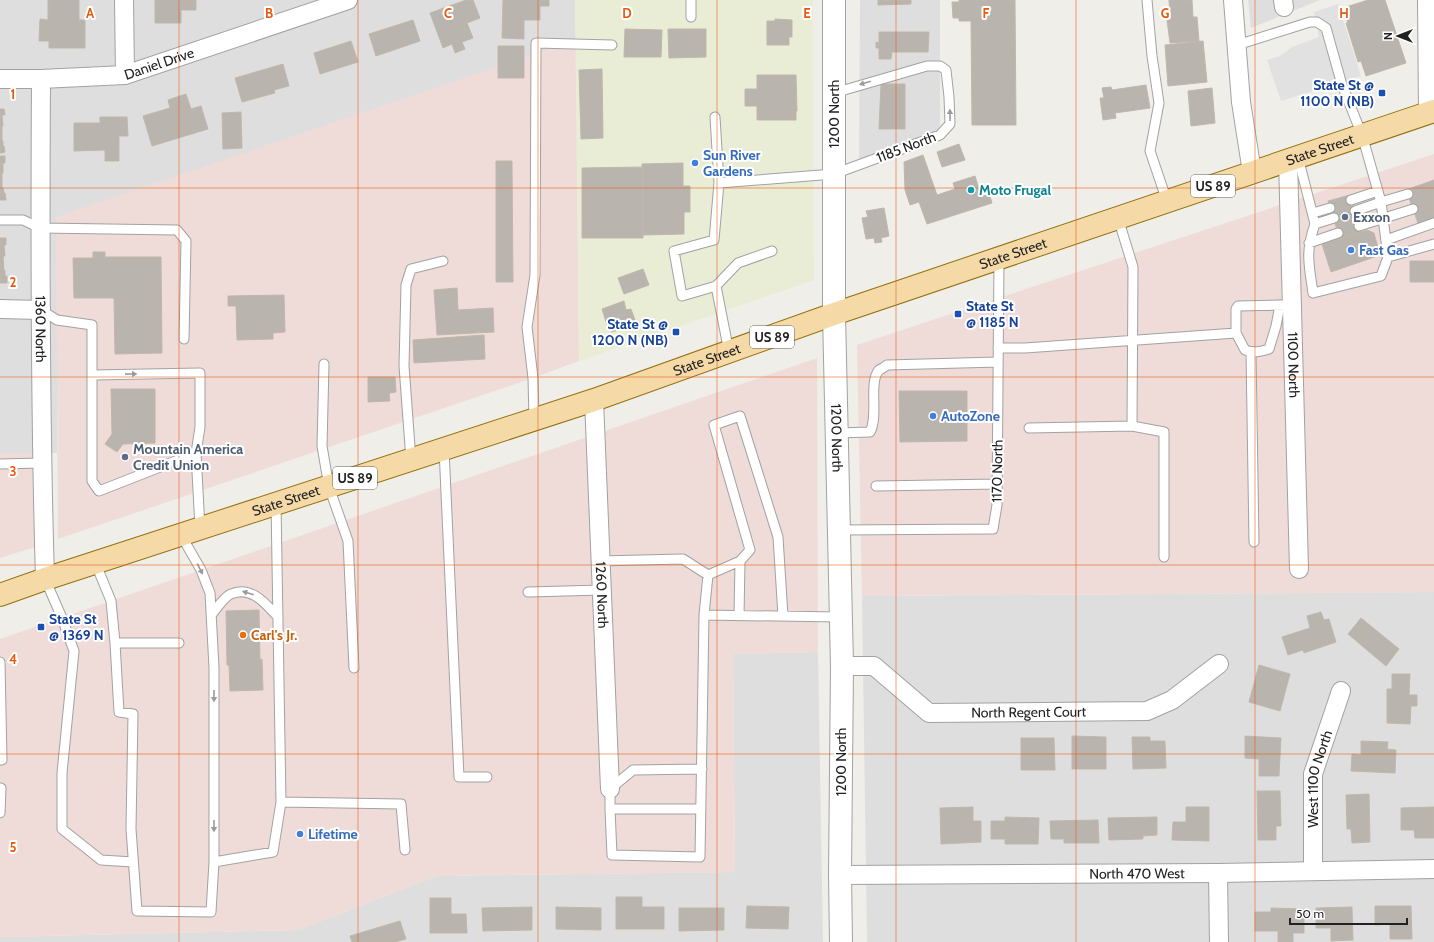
<svg xmlns="http://www.w3.org/2000/svg" width="1434" height="942" viewBox="0 0 1434 942" font-family="Cabin,sans-serif">
<style>
.residential{fill:#dfdede}
.commercial{fill:#efdcd9}
.farmland{fill:#e9edd5}
.parking{fill:#e1e1e1}
.building{fill:#bab4ae;stroke:#c1b7ab}
.lines{fill:none;stroke-linecap:round;stroke-linejoin:round}
.service-casing{stroke:#a2a2a2;stroke-width:11}
.minor-casing{stroke:#a2a2a2;stroke-width:20}
.tertiary-casing{stroke:#a2a2a2;stroke-width:24}
.primary-casing{stroke:#91700c;stroke-width:24}
.service{stroke:#fff;stroke-width:9}
.minor{stroke:#fff;stroke-width:18}
.tertiary{stroke:#fff;stroke-width:22}
.primary{stroke:#f5daa8;stroke-width:22}
.oneway{fill:#9b9b9b}
.grid{fill:none;stroke:#e8590c;stroke-width:1;stroke-opacity:0.55}
.transit-dot{fill:#1a4fb4;stroke:#fff;stroke-width:1.5}
.shop-dot{fill:#3f7fe0;stroke:#fff;stroke-width:1.5}
.culture-dot{fill:#0f9aa8;stroke:#fff;stroke-width:1.5}
.service-dot{fill:#5c6f8a;stroke:#fff;stroke-width:1.5}
.food-dot{fill:#e8710a;stroke:#fff;stroke-width:1.5}
.labels{text-anchor:middle;stroke-width:4;stroke-linejoin:round;paint-order:stroke}
.shield{fill:#fff;stroke:#646464;stroke-width:1}
.shield-label{font-size:13px;font-weight:bold;fill:#212121}
.street-label{font-size:14px;fill:#212121;stroke:#fff}
.transit-label{font-size:14px;font-weight:bold;fill:#164399;stroke:#fff;text-anchor:end}
.shop-label{font-size:14px;font-weight:bold;fill:#366cbe;stroke:#fff;text-anchor:start}
.culture-label{font-size:14px;font-weight:bold;fill:#0d838f;stroke:#fff;text-anchor:start}
.service-label{font-size:14px;font-weight:bold;fill:#4e5e75;stroke:#fff;text-anchor:start}
.food-label{font-size:14px;font-weight:bold;fill:#c56008;stroke:#fff;text-anchor:start}
.grid-label{font-size:13px;text-anchor:middle;font-weight:bold;fill:#e8590c;stroke:#fff;stroke-width:4;stroke-linejoin:round;paint-order:stroke}
</style>
<rect width="100%" height="100%" fill="#f0eee8"/>
<path class="residential" d="M0 0H575L576 40 58 296 57 453H0Z
M860 0H940V135L859 165Z
M1248 0H1320L1251 28Z
M1434 592V942H867L862 596Z
M818 652 823 942H0V937L298 930 436 876 735 872 733 654Z"/>
<path class="commercial" d="M576 40 579 361 533 378 58 539 56 217Z
M1434 154V592L862 596 857 345Z
M817 358 818 652 733 654 735 872 436 876 298 930 0 937V639Z
M0 453H35V547L0 558Z"/>
<path class="farmland" d="M575 0H813L814 280 579 361Z"/>
<path class="parking" d="M1338 4 1361 76 1281 101 1267 60 1280 56 1292 47 1319 37 1314 12Z"/>
<path class="building" d="M48 0H79V20H85V48H49V41H39L40 19 48 20Z
M155 0H196V10H181V23H155Z
M466 0H473L480 18 467 23 473 38 462 42 465 49 455 53 452 44 443 48 430 13Z
M503 0H549V6H540V20H524V39L502 38Z
M878 0H911V4L878 5Z
M959 0H1015L1016 125H972L971 21H959V18H953L952 2H959Z
M1169 0H1192L1193 17H1197L1199 41 1170 43 1167 20 1170 19Z
M1368 0H1385L1406 63 1366 76 1361 61 1358 62 1346 23H1348L1343 8Z
M775 19 792 20V37H789V45H767V21H775Z
M413 20 420 41 376 56 369 34Z
M625 29 662 30 661 57H624Z
M668 29H706V57L669 58Z
M879 32H929L928 52H892L891 59H879V48H876V42L879 43Z
M351 41 358 62 320 74 314 53Z
M1203 41 1207 82 1168 86 1165 45Z
M498 46H524V78H498Z
M283 64 289 86 274 90 275 93 242 102 235 78Z
M602 69 603 138 581 139 579 70Z
M757 75H796L797 111H796V120H757V106H745V89H757Z
M881 84H905V129H879Z
M1146 85 1150 108 1115 113 1116 118 1103 120 1100 98H1104L1102 88 1111 87 1112 90Z
M1212 88 1215 123 1191 126 1188 91Z
M186 94 191 109 201 106 208 129 152 146 143 116 170 108 168 100Z
M0 109H4L5 115H2L3 126H2V141H3V146H4L5 152 2 153H0Z
M241 112 242 148 223 149 222 113Z
M100 117H127L128 136H119V161H105V150L74 151V123H100Z
M959 144 965 160 942 167 937 152Z
M923 155 937 195 955 189 953 183 975 176 979 189 987 186 992 203 927 224 919 202 910 205 905 190 904 162Z
M0 156H5V163H3V173H2V188H3L4 193H5L6 200H0Z
M496 161H512L513 282H496Z
M683 163V186H690V212H684V234L643 235 642 164Z
M643 167V238H582V168Z
M1434 180V218L1418 223 1406 190Z
M1350 195 1361 232 1340 239 1328 201Z
M884 208 889 236 881 238 882 242 875 243 874 238 866 239 862 218 868 217 866 211Z
M1367 230 1374 233 1380 255 1331 272 1322 244Z
M0 238H6V245H4L5 256H3L4 271 5 270V276H7V283H0Z
M93 252H105V257H161L162 353 115 354 114 298H74L73 258H93Z
M1410 261H1434V282H1410Z
M643 269 649 285 624 294 618 278Z
M457 288 458 310 493 308 494 332 437 335 434 290Z
M284 295 285 332 273 333V339L237 340 236 306H228V296Z
M624 301 626 310 631 309 635 320 622 324 624 328 612 332 610 328H608L602 309Z
M484 335 485 359 414 363 413 340Z
M368 377H395L396 392 389 393 390 401 368 402Z
M111 389H155V443L123 444 117 452 105 444 112 434Z
M899 391H967V441L900 442Z
M259 610 260 660 262 659 263 690 230 691 229 665H227L226 611Z
M1321 612 1324 620 1329 619 1336 642 1304 653 1303 650 1288 655 1282 637 1310 628 1307 616Z
M1361 618 1399 649 1386 666 1348 634Z
M1259 665 1290 674 1280 711 1249 702Z
M1392 674H1410L1409 695H1417V706H1411L1410 724 1387 723V689H1392Z
M1072 736 1106 737V769H1072Z
M1245 736 1281 738 1279 776H1259V759L1245 758Z
M1132 737H1150V741H1165L1166 768 1133 769Z
M1021 738H1054L1055 770H1021Z
M1361 741 1388 742 1387 749 1396 750 1395 773 1351 771 1352 754 1361 755Z
M1257 791H1280L1281 826H1276V840H1258Z
M1369 794 1370 842 1352 843 1351 829H1347L1346 795Z
M973 807V821H981V842L941 844 940 808Z
M1186 807H1209V841L1172 840 1173 822H1186Z
M1434 807V838H1415L1414 830H1401V808Z
M1005 817 1039 818 1038 844H1005V839H991V821H1005Z
M1157 817V835L1143 836V839L1109 840 1108 818Z
M1098 820 1099 843H1064V839H1051L1050 821Z
M616 897H642V907H664V929H616Z
M430 898H451V914H466L467 933H430Z
M747 906 789 907 788 929 746 928Z
M1375 906H1411L1412 939H1390V924L1375 925Z
M532 907V930L483 931 482 908Z
M556 907 601 908V930L556 929Z
M1352 907 1353 940 1331 941V928H1316V908Z
M679 908H724V930L679 931Z
M1271 908 1304 909V933H1293V942H1278V931H1255V912H1271Z
M400 921 406 939 395 942H352L350 936Z"/>
<g class="lines">
<defs>
<path id="service" d="M691 0V17
M1147 0 1152 56 1159 103 1150 151 1167 201
M1237 45 1310 22H1317L1326 28 1342 85 1362 135 1381 202 1355 211
M715 117 719 183
M1298 157 1315 224 1334 218
M1351 200 1378 191
M1313 213 1330 208
M0 220H23L40 228 177 230 186 241 184 339
M1315 224C1305 252 1309 265 1313 293L1381 276 1388 257 1381 202 1408 194
M1359 226 1413 209
M1386 240 1434 223
M1309 243 1338 233
M1388 257 1434 244
M716 286 738 263 772 251
M41 310 57 320 92 325V481L99 491 196 453 200 528
M1236 333V309L1238 306 1285 305
M998 348H1025L1236 333 1245 350C1254 353 1260 352 1269 349L1276 326 1280 305
M729 352 716 286 682 296 674 251 714 240 719 183 834 174 940 135 950 124 949 97 946 70 940 66H927L834 93
M1251 352 1254 542
M324 364 322 446 329 487 348 541 354 668
M92 375 200 373V427L196 453
M534 420 533 378 527 327 535 275 536 43 612 45
M1132 426 1164 432V557
M1029 428 1132 426 1133 267 1118 218
M837 433 870 432C879 416 868 383 879 370 881 369 885 367 887 365L998 362
M444 449 459 777H487
M411 460 404 366 406 285 411 269 443 261
M0 464 41 463
M876 486 997 484
M839 530 993 529 997 505 999 258
M600 561 683 559 708 575 704 615
M95 562 111 601 115 643 119 712 133 714 131 829 137 911 211 912 214 862V668L210 593 201 570 181 535
M708 575 740 561
M45 579 62 618 74 651 62 773V829L101 860 133 862
M528 592 602 590
M212 614C216 609 225 596 231 594 251 585 266 604 278 617
M739 616 740 561 750 550 714 425 740 416 778 537 783 616
M115 643H179
M0 662 2 760H0
M281 802 401 804 405 850
M610 809 612 855 700 857 704 615 840 617
M701 809H610V789L633 770 702 769
M0 813 1 788
M214 862 273 852 281 802 276 503"/>
<g id="minor">
<path d="M124 0 125 75"/>
<path d="M1233 0 1241 102 1252 172"/>
<path d="M1283 0 1284 7"/>
<path d="M1427 0 1428 113"/>
<path id="s1" d="M0 79H41L125 75 348 0"/>
<path id="s2" d="M41 79C40 246 40 412 45 579"/>
<path id="s3" d="M1288 160 1299 569"/>
<path d="M0 309 41 310"/>
<path id="s4" d="M594 400 610 789"/>
<path id="s5" d="M842 666H874L929 713 1147 711 1172 700 1219 664"/>
<path id="s6" d="M1313 870V774L1341 691"/>
<path d="M1218 873 1219 942"/>
<path id="s7" d="M840 875 1218 873 1434 869"/>
</g>
<g id="tertiary">
<path id="s8" d="M834 0V314L842 666 840 875 841 942"/>
</g>
<g id="primary">
<path id="s9" d="M0 595 45 579 594 400 834 314 1434 111"/>
</g>
</defs>
<use href="#service" class="service-casing"/>
<use href="#minor" class="minor-casing"/>
<use href="#tertiary" class="tertiary-casing"/>
<use href="#primary" class="primary-casing"/>
<use href="#service" class="service"/>
<use href="#minor" class="minor"/>
<use href="#tertiary" class="tertiary"/>
<use href="#primary" class="primary"/>
</g>
<defs><path id="oneway-solid" d="M-6-.8H1V-3.2L6.5 0L1 3.2V.8H-6Z"/></defs>
<g class="oneway">
<use href="#oneway-solid" transform="translate(865 83) rotate(164)"/>
<use href="#oneway-solid" transform="translate(950 115) rotate(-91)"/>
<use href="#oneway-solid" transform="translate(131 374) rotate(-1)"/>
<use href="#oneway-solid" transform="translate(200 569) rotate(63)"/>
<use href="#oneway-solid" transform="translate(248 593) rotate(-163)"/>
<use href="#oneway-solid" transform="translate(214 696) rotate(90)"/>
<use href="#oneway-solid" transform="translate(214 826) rotate(90)"/>
</g>
<path class="grid" d="M179 0V942M358 0V942M538 0V942M717 0V942M896 0V942M1076 0V942M1255 0V942M0 188H1434M0 377H1434M0 565H1434M0 754H1434"/>
<g class="transit-dot">
<rect x="1378" y="89" width="8" height="8" rx="2"/>
<rect x="954" y="310" width="8" height="8" rx="2"/>
<rect x="672" y="328" width="8" height="8" rx="2"/>
<rect x="37" y="623" width="8" height="8" rx="2"/>
</g>
<g class="shop-dot">
<circle cx="695" cy="163" r="4"/>
<circle cx="1351" cy="250" r="4"/>
<circle cx="933" cy="416" r="4"/>
<circle cx="300" cy="834" r="4"/>
</g>
<circle class="culture-dot" cx="971" cy="190" r="4"/>
<g class="service-dot">
<circle cx="1345" cy="217" r="4"/>
<circle cx="125" cy="457" r="4"/>
</g>
<circle class="food-dot" cx="243" cy="635" r="4"/>
<g class="labels">
<g class="shield">
<rect x="1191" y="175" width="44" height="22" rx="3"/>
<rect x="750" y="326" width="44" height="22" rx="3"/>
<rect x="333" y="467" width="44" height="22" rx="3"/>
</g>
<g class="shield-label">
<text x="1213" y="191">US 89</text>
<text x="772" y="342">US 89</text>
<text x="355" y="483">US 89</text>
</g>
<g class="street-label">
<text dy="5" stroke="none"><textPath href="#s1" startOffset="161">Daniel Drive</textPath></text>
<text transform="translate(834 114) rotate(-90)" y="5">1200 North</text>
<text transform="translate(906 147) rotate(-21)" y="5">1185 North</text>
<text dy="5" stroke="none"><textPath href="#s9" startOffset="1393">State Street</textPath></text>
<text dy="5" stroke="none"><textPath href="#s9" startOffset="1069">State Street</textPath></text>
<text dy="5" stroke="none"><textPath href="#s2" startOffset="250">1360 North</textPath></text>
<text dy="5" stroke="none"><textPath href="#s9" startOffset="745">State Street</textPath></text>
<text dy="5" stroke="none"><textPath href="#s3" startOffset="205">1100 North</textPath></text>
<text dy="5" stroke="none"><textPath href="#s8" startOffset="438">1200 North</textPath></text>
<text transform="translate(997 471) rotate(-89)" y="5">1170 North</text>
<text dy="5" stroke="none"><textPath href="#s9" startOffset="301">State Street</textPath></text>
<text dy="5" stroke="none"><textPath href="#s4" startOffset="195">1260 North</textPath></text>
<text dy="5" stroke="none"><textPath href="#s5" startOffset="204">North Regent Court</textPath></text>
<text transform="translate(841 762) rotate(-90)" y="5">1200 North</text>
<text dy="5" stroke="none"><textPath href="#s6" startOffset="92">West 1100 North</textPath></text>
<text dy="5" stroke="none"><textPath href="#s7" startOffset="297">North 470 West</textPath></text>
</g>
<g class="transit-label">
<text x="1374" y="90">State St @<tspan x="1374" dy="16">1100 N (NB)</tspan></text>
<text x="966" y="311" text-anchor="start">State St<tspan x="966" dy="16">@ 1185 N</tspan></text>
<text x="668" y="329">State St @<tspan x="668" dy="16">1200 N (NB)</tspan></text>
<text x="49" y="624" text-anchor="start">State St<tspan x="49" dy="16">@ 1369 N</tspan></text>
</g>
<g class="shop-label">
<text x="703" y="160">Sun River<tspan x="703" dy="16">Gardens</tspan></text>
<text x="1359" y="255">Fast Gas</text>
<text x="941" y="421">AutoZone</text>
<text x="308" y="839">Lifetime</text>
</g>
<g class="culture-label">
<text x="979" y="195">Moto Frugal</text>
</g>
<g class="service-label">
<text x="1353" y="222">Exxon</text>
<text x="133" y="454">Mountain America<tspan x="133" dy="16">Credit Union</tspan></text>
</g>
<g class="food-label">
<text x="251" y="640">Carl's Jr.</text>
</g>
</g>
<g class="grid-label">
<text x="90" y="18">A</text>
<text x="269" y="18">B</text>
<text x="448" y="18">C</text>
<text x="627" y="18">D</text>
<text x="807" y="18">E</text>
<text x="986" y="18">F</text>
<text x="1165" y="18">G</text>
<text x="1344" y="18">H</text>
<text x="13" y="99">1</text>
<text x="13" y="287">2</text>
<text x="13" y="476">3</text>
<text x="13" y="664">4</text>
<text x="13" y="852">5</text>
</g>
<g transform="translate(1398 36) rotate(270)" stroke="#ffffff" stroke-width="3" paint-order="stroke">
<path d="M0-3L7 15L0 10L-7 15Z" fill="#212121"/>
<text y="-6" font-size="11" font-weight="bold" text-anchor="middle" fill="#212121">N</text>
</g>
<path d="M1290 918v6h117v-6" fill="none" stroke="#212121" stroke-width="2"/>
<text x="1296" y="918" font-size="12" fill="#212121" stroke="#ffffff" stroke-width="3" paint-order="stroke">50 m</text>
</svg>
